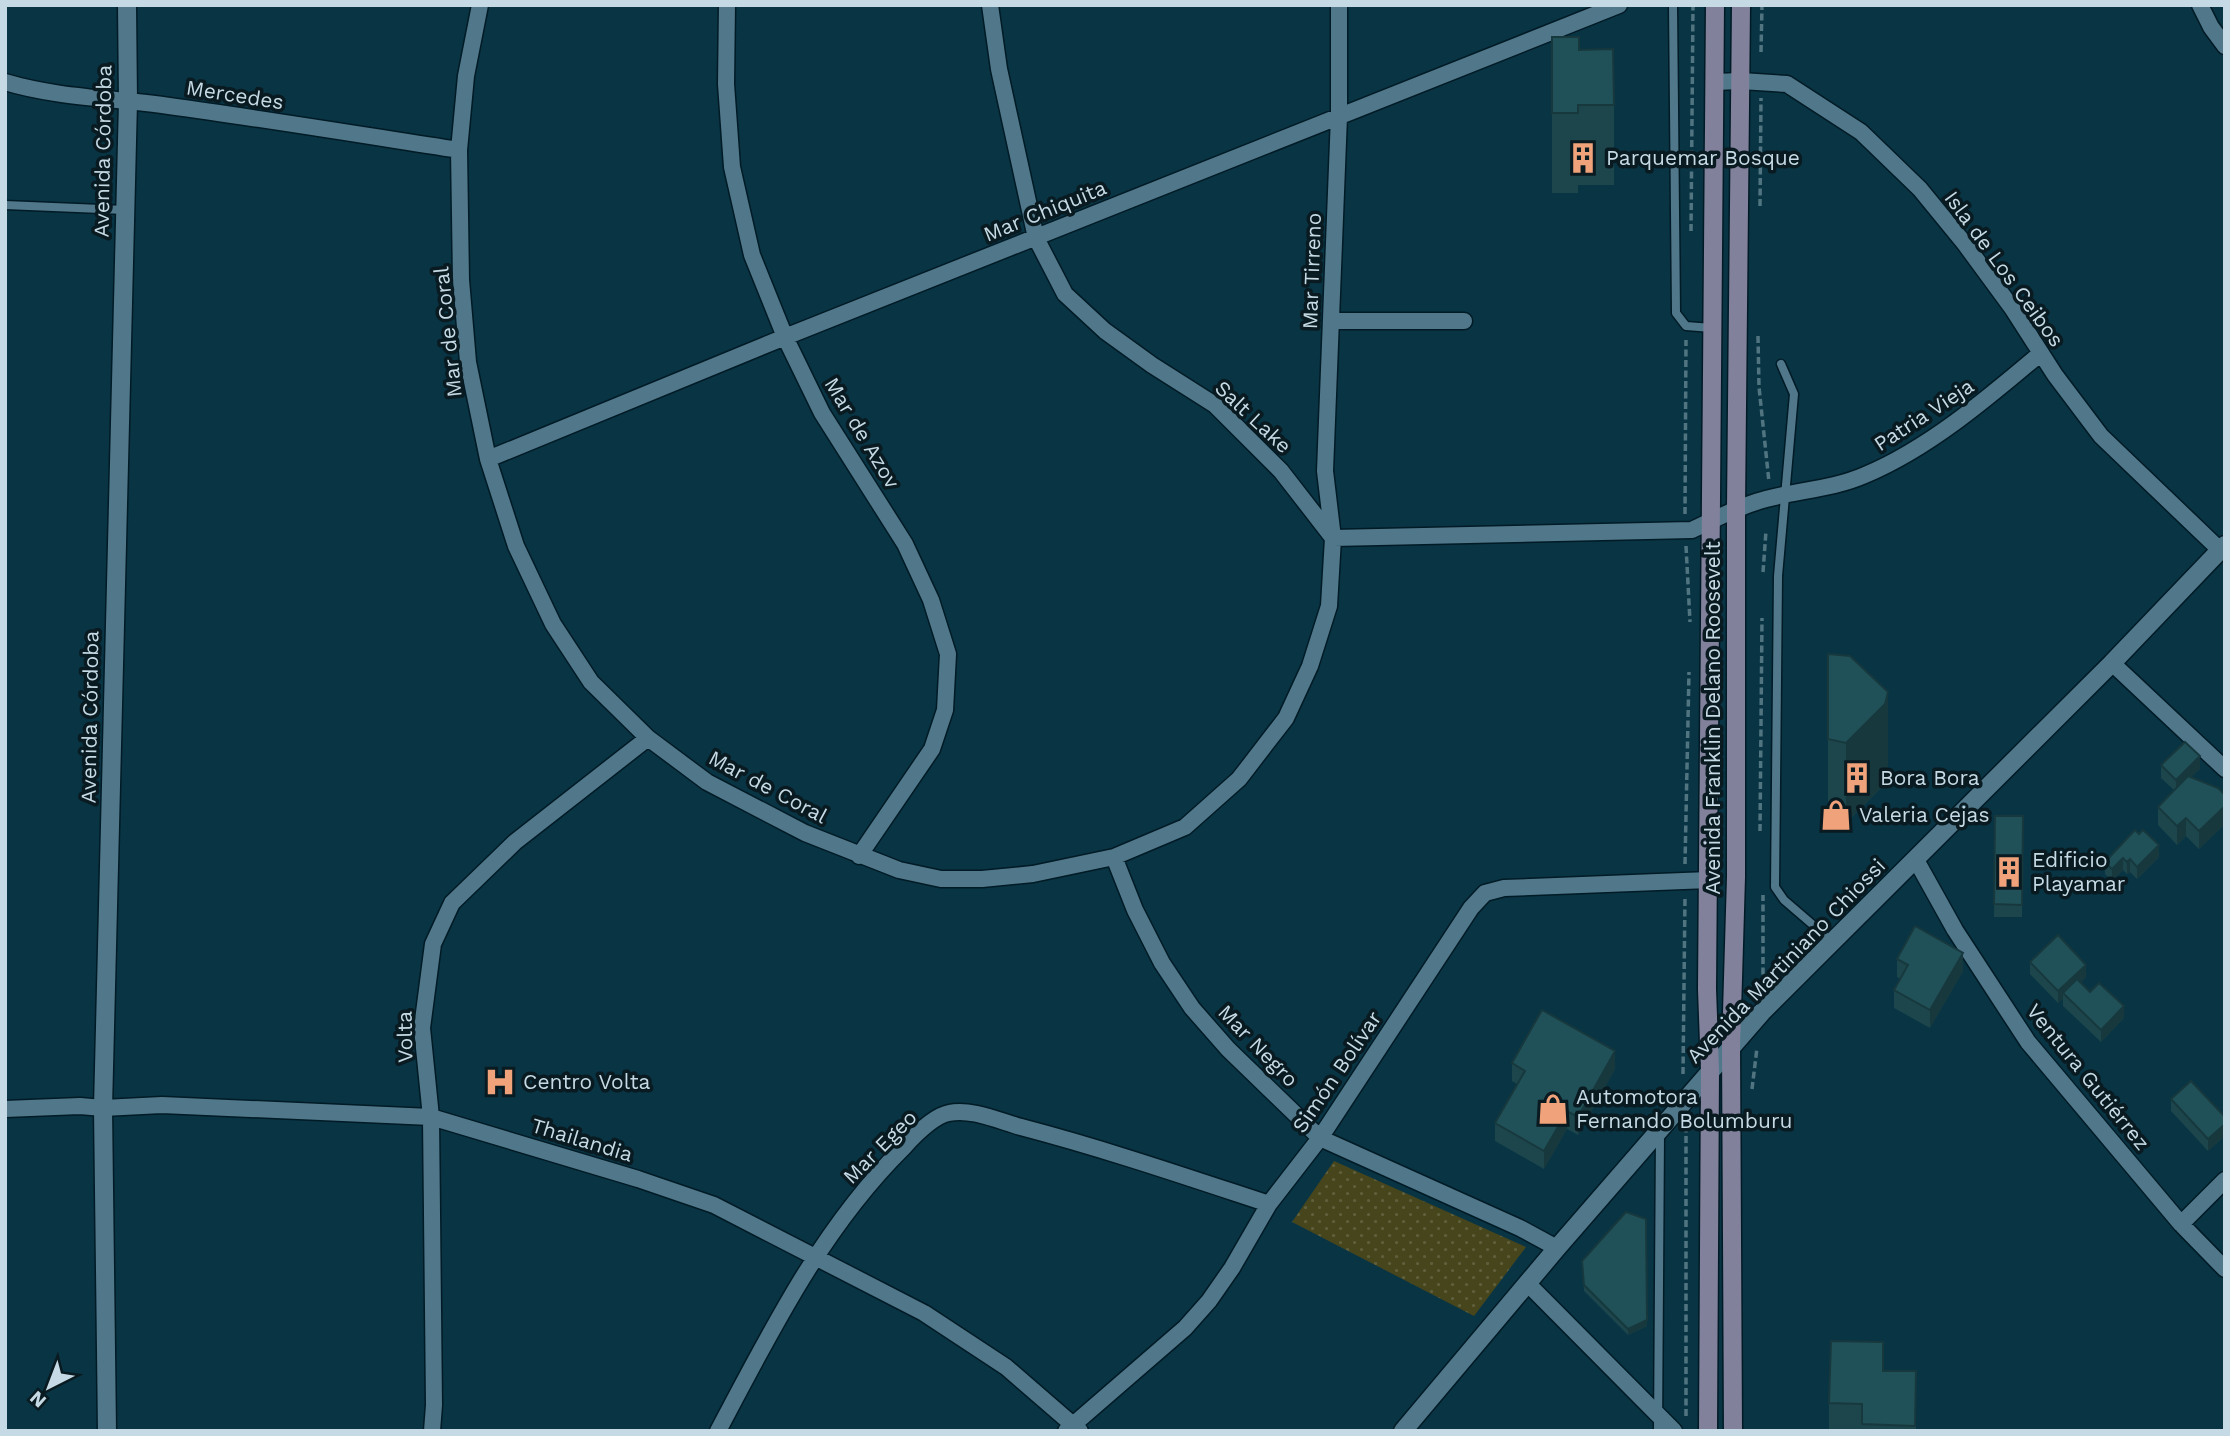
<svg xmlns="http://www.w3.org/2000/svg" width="2230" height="1436" viewBox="0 0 2230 1436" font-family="'Work Sans',sans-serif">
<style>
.grass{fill:url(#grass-dots)}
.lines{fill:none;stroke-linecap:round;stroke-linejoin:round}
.service-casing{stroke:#001b26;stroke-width:11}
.minor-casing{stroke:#001b26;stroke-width:19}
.tertiary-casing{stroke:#001b26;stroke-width:21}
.secondary-casing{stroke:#001b26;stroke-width:21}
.path{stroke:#517481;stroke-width:3.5;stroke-dasharray:7 3.5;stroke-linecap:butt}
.service{stroke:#50788a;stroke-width:8}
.minor{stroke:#50788a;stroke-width:16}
.tertiary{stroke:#50788a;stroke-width:18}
.secondary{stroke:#81819c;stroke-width:18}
.wall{fill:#1c464c}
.shaded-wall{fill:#17393e}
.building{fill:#215158;stroke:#17393e;stroke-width:2}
.labels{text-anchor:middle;stroke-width:7;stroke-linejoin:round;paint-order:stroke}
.street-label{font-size:21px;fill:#c5dae4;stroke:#091a21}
.poi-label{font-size:21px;fill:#c5dae4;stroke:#091a21;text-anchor:start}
</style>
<defs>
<pattern id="grass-dots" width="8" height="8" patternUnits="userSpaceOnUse" patternTransform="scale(1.75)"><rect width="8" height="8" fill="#46451b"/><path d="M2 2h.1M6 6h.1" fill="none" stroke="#5f5f3c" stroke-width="1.8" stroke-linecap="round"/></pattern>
</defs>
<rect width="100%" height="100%" fill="#093444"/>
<path class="grass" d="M1334 1161 1526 1247 1474 1316 1292 1222Z"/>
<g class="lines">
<defs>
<path id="service" d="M1673 5 1676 313 1686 326 1712 328
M5 205 125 210
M1781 364 1794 394 1778 576 1775 887 1784 900 1834 943
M1658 1431 1660 1133"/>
<path id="minor" d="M480 5 466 76 459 150 461 280 468 362 488 459 516 546 553 624 591 682 648 738 707 782 805 833 899 870 941 879H982L1033 874 1114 857 1185 827 1239 779 1286 718 1310 666 1329 606 1333 538 1325 471 1339 116V5
M727 5 726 84 732 167 752 255 785 337 822 413 905 544 931 600 948 654 945 710 932 749 859 856
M990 5 999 69 1036 238 1065 294 1105 331 1152 365 1215 405 1281 471 1333 538 1692 530C1717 518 1740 506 1766 499 1800 490 1833 489 1865 475 1928 449 1989 397 2041 353
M2200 5 2211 27 2225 46
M5 82C58 98 114 98 169 106 265 119 362 135 459 150
M1714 82 1741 81 1787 84 1861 132 1920 189 1965 244 2012 308 2055 375 2101 436 2220 550
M1331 321H1464
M488 459 785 337 1619 5
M2112 663 2225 769
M1114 857 1135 910 1162 963 1192 1008 1228 1049 1320 1138 1520 1228 1557 1248
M1916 860 1955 930 2028 1042 2181 1224 2225 1269
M5 1109 80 1106 103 1108 162 1105 431 1117 638 1179 714 1205 924 1313 1006 1367 1080 1431
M2181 1224 2225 1180
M1527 1283 1674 1431
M432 1431 434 1405 431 1117 422 1028 433 944 452 903 515 842 648 738
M718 1431C771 1331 822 1228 903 1148 913 1137 933 1116 949 1113 971 1108 999 1121 1021 1127 1105 1149 1187 1177 1269 1204
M1066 1431 1185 1328 1209 1301 1232 1268 1269 1204 1320 1138 1471 908 1485 893 1504 888 1709 880"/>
<path id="tertiary" d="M107 1431 103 1108 128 101 127 5
M1403 1431 1557 1248 1762 1012 2112 663 2225 545"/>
<path id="secondary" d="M1708 1431 1710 1071 1707 989 1715 5
M1733 1431 1731 1046 1736 877V508L1741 5"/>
</defs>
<use href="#service" class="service-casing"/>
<use href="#minor" class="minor-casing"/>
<use href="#tertiary" class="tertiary-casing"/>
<use href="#secondary" class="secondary-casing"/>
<path class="path" d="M1761 52 1762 5
M1760 206 1761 98
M1691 231 1693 5
M1758 336 1759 387 1769 482
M1685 514 1686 340
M1686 546 1690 622
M1763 572 1766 531
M1760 831 1762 618
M1685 864 1689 672
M1763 985V895
M1683 1074 1685 896
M1752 1089 1757 1048
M1686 1416V1127"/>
<use href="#service" class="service"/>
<use href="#minor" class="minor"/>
<use href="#tertiary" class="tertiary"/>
<use href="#secondary" class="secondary"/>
</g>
<path class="wall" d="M1552 37 1579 50 1614 105V185H1578V193H1552Z
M1828 654 1888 772 1885 784 1846 823 1828 819Z
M2161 765 2200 769 2191 777 2225 795V824L2199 849 2186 836 2177 845 2158 825V807L2174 790 2161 778Z
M1995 816H2023L2022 917H1994Z
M2135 830 2159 857 2137 879 2130 872 2127 874 2123 870 2112 881 2105 874V862Z
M1897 959 1963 971 1930 1028 1894 1008V990L1901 979 1897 977Z
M2030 962 2086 977 2080 983 2090 992 2124 1018 2101 1042 2063 1006V999L2058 1003 2030 974Z
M1512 1063 1615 1069 1578 1135 1567 1129 1544 1169 1495 1141V1123L1517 1084 1512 1081Z
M2171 1099 2225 1117V1136L2208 1151 2171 1111Z
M1582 1261 1647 1326 1628 1335 1584 1291Z
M1883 1371H1916V1431H1829V1403Z"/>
<path class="shaded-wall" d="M1888 692V772L1885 784 1846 823V743Z
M2200 756V769L2176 792V780Z
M2225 806V824L2199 849V831Z
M2186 818V836L2177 845V826Z
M2159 845V857L2137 879V867Z
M2123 858V870L2112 881V869Z
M2130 859V872L2127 874V862Z
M1963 953V971L1930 1028V1010Z
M2086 965V977L2066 996 2063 993V999L2058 1003V991Z
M2124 1006V1018L2101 1042V1030Z
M1615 1051V1069L1578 1135V1117Z
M1567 1111V1129L1544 1169V1151Z
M2225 1124V1136L2208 1151V1139Z
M1647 1320V1326L1628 1335V1329Z"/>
<path class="building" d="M1552 37H1579V50L1613 49 1614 105H1578V113H1552Z
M1828 654 1850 656 1888 692 1885 704 1846 743 1828 739Z
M2185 742 2200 756 2176 780 2161 765Z
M2188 776 2218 788 2225 795V806L2199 831 2186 818 2177 826 2158 807Z
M1995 816H2023L2022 905 1994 904Z
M2135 830 2139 834 2143 830 2159 845 2137 867 2130 859 2127 862 2123 858 2112 869 2105 862Z
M1915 926 1963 953 1930 1010 1894 990 1908 965 1897 959Z
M2058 935 2086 965 2058 991 2030 962Z
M2077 979 2090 992 2099 983 2124 1006 2101 1030 2063 993Z
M1542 1010 1615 1051 1578 1117 1567 1111 1544 1151 1495 1123 1525 1071 1512 1063Z
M2191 1081 2225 1117V1124L2208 1139 2171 1099Z
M1626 1212 1646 1219 1647 1320 1628 1329 1584 1285 1582 1261Z
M1831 1341 1883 1342V1371H1916L1915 1426 1862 1424V1404L1829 1403Z"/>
<defs>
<symbol id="building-bare" viewBox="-9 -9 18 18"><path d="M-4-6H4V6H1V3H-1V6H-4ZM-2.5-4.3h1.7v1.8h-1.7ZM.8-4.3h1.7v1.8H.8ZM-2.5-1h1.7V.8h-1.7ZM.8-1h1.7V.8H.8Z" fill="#f0a27a" stroke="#091a21" stroke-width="2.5" paint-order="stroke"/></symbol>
<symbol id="shop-bare" viewBox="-9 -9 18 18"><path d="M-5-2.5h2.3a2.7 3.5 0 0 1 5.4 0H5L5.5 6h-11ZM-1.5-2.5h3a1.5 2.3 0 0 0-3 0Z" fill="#f0a27a" stroke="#091a21" stroke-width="2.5" paint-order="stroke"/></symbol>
<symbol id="hospital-bare" viewBox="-9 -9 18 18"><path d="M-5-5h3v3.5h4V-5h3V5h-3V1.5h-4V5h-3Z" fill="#f0a27a" stroke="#091a21" stroke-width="2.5" paint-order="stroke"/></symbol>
</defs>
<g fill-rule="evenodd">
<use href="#building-bare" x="1561" y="136" width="44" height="44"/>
<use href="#building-bare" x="1835" y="756" width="44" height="44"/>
<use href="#shop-bare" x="1814" y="793" width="44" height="44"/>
<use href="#building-bare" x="1987" y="850" width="44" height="44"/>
<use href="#hospital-bare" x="478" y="1060" width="44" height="44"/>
<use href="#shop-bare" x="1531" y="1087" width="44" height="44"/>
</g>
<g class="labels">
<g class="street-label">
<text transform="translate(235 95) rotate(9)" y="7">Mercedes</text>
<text transform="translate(103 151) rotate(-89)" y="7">Avenida Córdoba</text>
<text transform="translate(1045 211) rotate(-22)" y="7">Mar Chiquita</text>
<text transform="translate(2004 269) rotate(54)" y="7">Isla de Los Ceibos</text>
<text transform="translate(1312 271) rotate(-88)" y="7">Mar Tirreno</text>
<text transform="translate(448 332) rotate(-96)" y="7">Mar de Coral</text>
<text transform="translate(1924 415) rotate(-33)" y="7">Patria Vieja</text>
<text transform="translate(1253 417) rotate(43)" y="7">Salt Lake</text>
<text transform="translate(862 433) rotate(59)" y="7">Mar de Azov</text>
<text transform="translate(90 717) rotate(-89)" y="7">Avenida Córdoba</text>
<text transform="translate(1713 718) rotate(-90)" y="7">Avenida Franklin Delano Roosevelt</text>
<text transform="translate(768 787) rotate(28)" y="7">Mar de Coral</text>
<text transform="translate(1786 961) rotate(-46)" y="7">Avenida Martiniano Chiossi</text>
<text transform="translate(405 1037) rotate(-91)" y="7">Volta</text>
<text transform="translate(1258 1046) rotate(46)" y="7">Mar Negro</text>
<text transform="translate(1337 1072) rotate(-56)" y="7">Simón Bolívar</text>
<text transform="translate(2088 1077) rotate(51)" y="7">Ventura Gutiérrez</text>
<text transform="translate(582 1140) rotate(17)" y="7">Thailandia</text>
<text transform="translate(880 1147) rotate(-45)" y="7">Mar Egeo</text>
</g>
<g class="poi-label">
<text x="1606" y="165">Parquemar Bosque</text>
<text x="1880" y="785">Bora Bora</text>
<text x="1859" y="822">Valeria Cejas</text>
<text x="2032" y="867">Edificio<tspan x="2032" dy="24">Playamar</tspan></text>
<text x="523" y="1089">Centro Volta</text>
<text x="1576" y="1104">Automotora<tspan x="1576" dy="24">Fernando Bolumburu</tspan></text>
</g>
</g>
<rect width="2230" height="1436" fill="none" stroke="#c5dae4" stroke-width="14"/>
<g transform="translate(49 1387) rotate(222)" stroke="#091a21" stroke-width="5" paint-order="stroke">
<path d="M0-5L12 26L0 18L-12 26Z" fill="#c5dae4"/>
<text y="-10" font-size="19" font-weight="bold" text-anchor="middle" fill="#c5dae4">N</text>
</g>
</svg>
